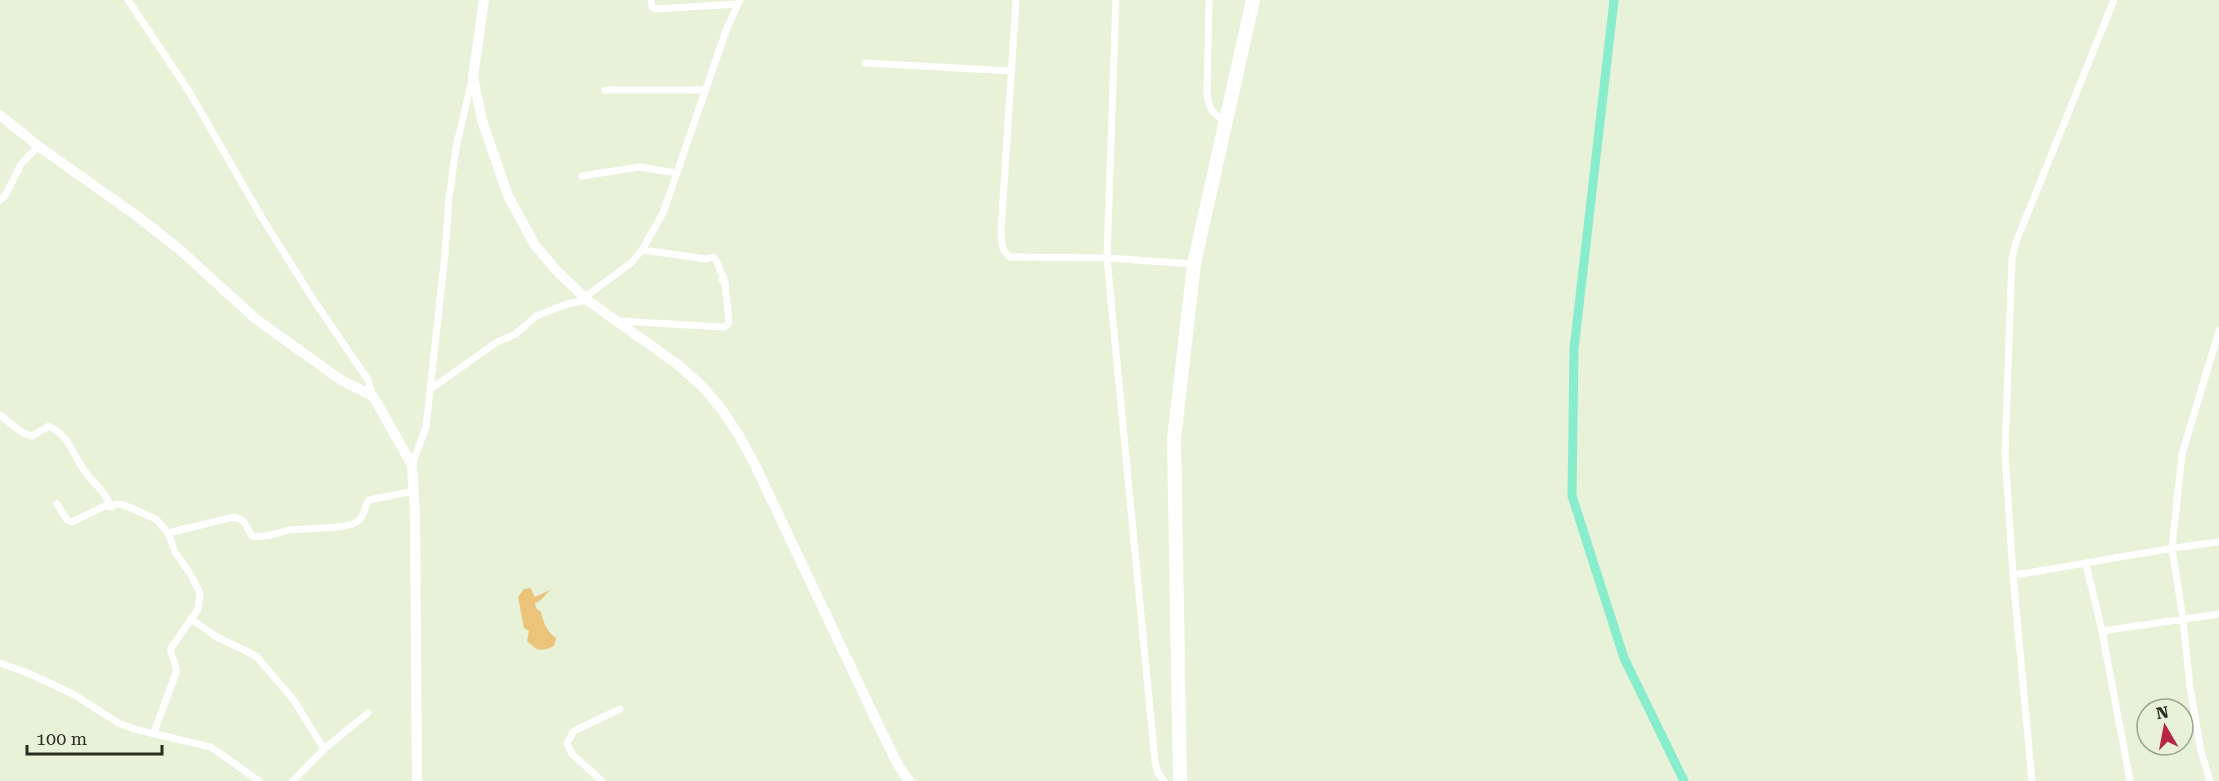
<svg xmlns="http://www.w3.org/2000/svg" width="2219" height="781" viewBox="0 0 2219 781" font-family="'Roboto Serif',serif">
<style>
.green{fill:#ebc379}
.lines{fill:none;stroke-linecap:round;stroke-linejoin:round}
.canal{stroke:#88edcc;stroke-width:9}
.street{stroke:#fff;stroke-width:7}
.secondary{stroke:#fff;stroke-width:10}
.highway{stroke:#fff;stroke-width:14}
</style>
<rect width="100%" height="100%" fill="#e7f2d9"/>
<path class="green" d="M530 588 535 597 552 589C545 593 543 601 535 603L536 608 541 612C543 622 547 632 556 638L554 646C541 652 537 651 527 641L529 631 524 628 518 597 524 589Z"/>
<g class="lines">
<path class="canal" d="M1614 0 1574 349 1572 496 1624 658 1684 781"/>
<path class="street" d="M128 0 190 93 262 218 313 299 368 380 373 396
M651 0 652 7 656 9 737 4
M1016 0 1001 232C1002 242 1001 251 1010 257L1107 258 1194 264
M1116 0 1107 258 1155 762 1158 773 1164 781
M1209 0 1207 93C1209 109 1212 114 1226 121
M865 63 1012 71
M605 90H706
M582 176 639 167 677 173
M0 200 5 196 21 164 38 146
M585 297 631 263 642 250 663 213 727 28 740 0
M617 321 724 327 729 323 725 283 722 280 724 278C719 273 720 263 713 257L706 259 642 250
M432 388 497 342 516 334 536 316 567 304 587 300
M0 415 23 433 32 436 49 426C72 438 72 455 86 473 95 484 106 493 111 507
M412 465 426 427 445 254 449 198 456 148 472 79
M57 504 67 520 72 522 107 505 111 507 116 504 124 505 156 519 168 533 175 552 191 575 200 593 198 609 171 648C169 658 178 661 176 673L154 732
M168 533 234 517C246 519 246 527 252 536 264 538 277 533 289 530 305 528 344 529 355 523 366 518 363 508 369 500L414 491
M2086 564 2102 631 2130 781
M2013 575C2082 565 2150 550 2219 542
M191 619 215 636 256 656 293 699 324 749
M2102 631 2219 614
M0 663 28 673 73 694 120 724 138 730 211 747 259 781
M293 781 324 749 368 713
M602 781 572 754 567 743 574 731 620 709
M2032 781 2013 575 2005 453 2012 258 2016 242 2114 0
M2210 781 2201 751 2190 687 2183 619 2172 548 2182 454 2219 331"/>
<path class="secondary" d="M484 0 473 77 482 120 508 196 535 245 555 269 587 300 677 364 702 386 722 410 740 437 755 465 875 718 898 765 909 781
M0 115 38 146 137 216 179 249 256 319 341 380 373 396 412 465 415 513 417 781"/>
<path class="highway" d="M1180 781 1174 439 1194 264 1253 0"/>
</g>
<g transform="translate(2165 727) rotate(350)"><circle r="28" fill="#e7f2d9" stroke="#9ba391" stroke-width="1.5"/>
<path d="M0-4.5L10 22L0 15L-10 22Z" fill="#b92746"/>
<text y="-9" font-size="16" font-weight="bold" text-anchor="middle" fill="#292d24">N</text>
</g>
<path d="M27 745v9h135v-9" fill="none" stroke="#292d24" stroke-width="3"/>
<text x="36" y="745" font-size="18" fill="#292d24" stroke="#e7f2d9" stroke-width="4.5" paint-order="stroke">100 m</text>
</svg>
